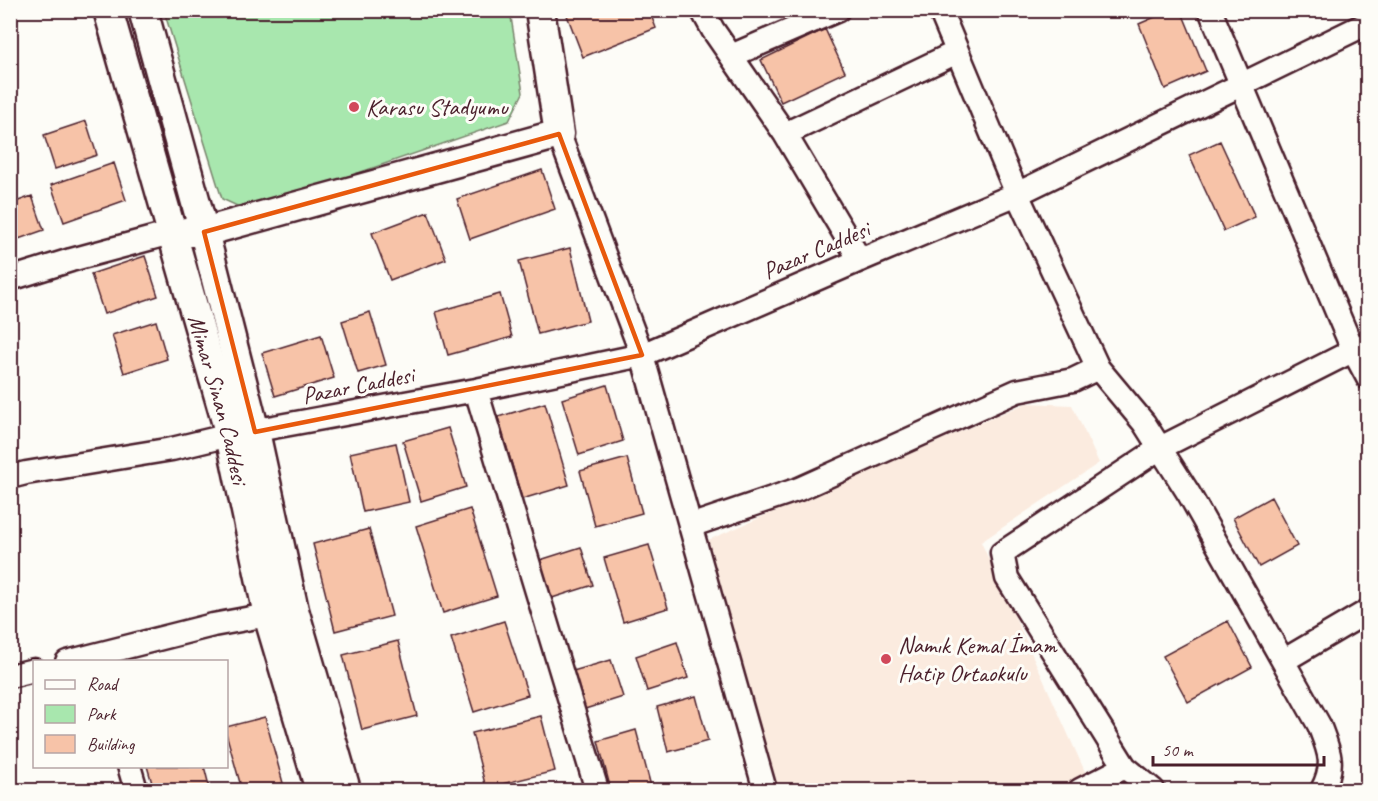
<svg xmlns="http://www.w3.org/2000/svg" width="1378" height="801" viewBox="0 0 1378 801" font-family="Caveat,sans-serif">
<style>
.built{fill:#fbebdf}
.green{fill:#a8e7ae;stroke:#79836c;stroke-width:1.5}
.building{fill:#f7c3a8;stroke:#4a1f2b;stroke-width:1.5}
.lines{fill:none;stroke-linecap:round;stroke-linejoin:round}
.minor-casing{stroke:#4a1f2b;stroke-width:27}
.major-casing{stroke:#4a1f2b;stroke-width:33}
.minor{stroke:#fdfcf7;stroke-width:22}
.major{stroke:#fdfcf7;stroke-width:28}
.marked{fill:none;stroke:#e8590c;stroke-width:4.5;stroke-linejoin:round}
.poi-dot{fill:#d1495b;stroke:#fdfcf7;stroke-width:2}
.labels{text-anchor:middle;stroke-width:6;stroke-linejoin:round;paint-order:stroke}
.poi-label{font-size:24px;fill:#4a1f2b;stroke:#fdfcf7;text-anchor:start}
.street-label{font-size:24px;fill:#4a1f2b;stroke:#fdfcf7}
</style>
<rect width="100%" height="100%" fill="#fdfcf7"/>
<filter id="ink" filterUnits="userSpaceOnUse"><feTurbulence type="fractalNoise" baseFrequency=".0167" numOctaves="2"/><feDisplacementMap in="SourceGraphic" scale="12" xChannelSelector="R" yChannelSelector="G"/><feConvolveMatrix kernelMatrix="1 2 1 2 8 2 1 2 1" color-interpolation-filters="sRGB"/></filter>
<g filter="url(#ink)">
<path class="built" d="M1027 403 1072 405 1099 463 981 542 1087 776 1056 790H776L706 541Z"/>
<path class="green" d="M164 11H510L523 93 509 121 248 211 222 199Z"/>
<path class="building" d="M565 10H649L656 28 583 57Z
M1171 10H1181L1206 71 1165 89 1139 24Z
M825 29 845 72 781 102 761 60Z
M86 121 97 155 55 169 44 135Z
M1220 141 1255 217 1224 231 1189 155Z
M114 163 126 200 64 222 51 185Z
M542 170 555 209 470 239 457 199Z
M32 196 44 230 10 242V204Z
M428 212 446 259 390 280 372 233Z
M570 248 588 321 538 334 519 261Z
M145 256 158 296 104 314 91 274Z
M500 294 512 337 448 355 436 312Z
M370 312 386 365 358 373 342 321Z
M156 321 167 359 124 373 112 335Z
M321 335 334 378 275 396 262 353Z
M607 385 623 441 579 455 562 399Z
M545 403 569 485 522 499 498 417Z
M448 428 466 487 421 501 403 441Z
M396 443 409 502 363 512 350 453Z
M627 458 642 513 595 526 580 471Z
M1271 497 1297 546 1259 567 1233 518Z
M470 509 497 596 443 613 416 526Z
M369 529 392 616 335 631 313 544Z
M649 545 668 608 623 622 604 558Z
M581 547 593 585 552 598 540 560Z
M504 621 528 695 474 712 451 638Z
M1228 621 1252 667 1188 702 1163 656Z
M398 641 417 716 362 730 343 655Z
M677 642 688 678 647 691 636 656Z
M611 660 623 697 585 709 573 671Z
M696 696 708 741 668 752 657 707Z
M541 716 555 771 486 788 472 733Z
M265 717 283 783 257 790H242L226 733V727Z
M636 730 652 790H611L598 741Z
M147 766H204L210 790H154Z"/>
<g class="lines">
<defs>
<path id="minor" d="M702 10 713 30 785 134 860 260
M940 10 1017 194 1098 368 1144 423 1189 494 1319 725C1329 751 1336 764 1322 790
M1210 10 1353 350 1368 378
M731 56 838 10
M559 134 642 355 765 790
M785 134 957 52
M10 279 71 260 171 233
M476 390 597 790
M10 477 26 473 172 449 230 435 476 390 642 355 860 260 1017 194 1368 23
M690 526 799 489 1017 391 1073 380 1098 368
M1283 661 1368 611
M67 662 213 625 284 612
M10 676 34 670
M129 766 136 790
M1125 767 1153 790
M1080 790 1125 767 1007 578 1002 553 1160 448 1368 343"/>
<g id="major">
<path id="s1" d="M108 10 230 435 268 615 320 790"/>
<path d="M143 10 204 232 255 432 294 610 346 790"/>
<path d="M186 232H204L559 134 540 10"/>
</g>
</defs>
<use href="#minor" class="minor-casing"/>
<use href="#major" class="major-casing"/>
<use href="#minor" class="minor"/>
<use href="#major" class="major"/>
</g>
</g>
<path class="marked" d="M559 134 642 355 255 432 204 232Z"/>
<g class="poi-dot">
<circle cx="354" cy="107" r="6"/>
<circle cx="886" cy="659" r="6"/>
</g>
<g class="labels">
<g class="poi-label">
<text x="366" y="115">Karasu Stadyumu</text>
<text x="898" y="653">Namık Kemal İmam<tspan x="898" dy="28">Hatip Ortaokulu</tspan></text>
</g>
<g class="street-label">
<text transform="translate(816 250) rotate(-23)" y="8">Pazar Caddesi</text>
<text transform="translate(358 385) rotate(-11)" y="8">Pazar Caddesi</text>
<text dy="8" stroke="none"><textPath href="#s1" startOffset="405">Mimar Sinan Caddesi</textPath></text>
</g>
</g>
<rect width="1378" height="801" fill="none" stroke="#fdfcf7" stroke-width="36"/>
<rect x="18" y="18" width="1342" height="765" fill="none" stroke="#4a1f2b" stroke-width="2" filter="url(#ink)"/>
<rect x="33" y="660" width="195" height="108" fill="#fdfcf7" stroke="#b5a4a5" stroke-width="1.5"/>
<rect x="45" y="680" width="30" height="9" fill="#fdfcf7" stroke="#b5a4a5" stroke-width="1.5"/>
<text x="87" y="690" font-size="18" fill="#4a1f2b">Road</text>
<rect x="45" y="705" width="30" height="18" fill="#a8e7ae" stroke="#b5a4a5" stroke-width="1.5"/>
<text x="87" y="720" font-size="18" fill="#4a1f2b">Park</text>
<rect x="45" y="735" width="30" height="18" fill="#f7c3a8" stroke="#b5a4a5" stroke-width="1.5"/>
<text x="87" y="750" font-size="18" fill="#4a1f2b">Building</text>
<path d="M1153 756v9h171v-9" fill="none" stroke="#4a1f2b" stroke-width="3"/>
<text x="1162" y="756" font-size="18" fill="#4a1f2b" stroke="#fdfcf7" stroke-width="4.5" paint-order="stroke">50 m</text>
</svg>
